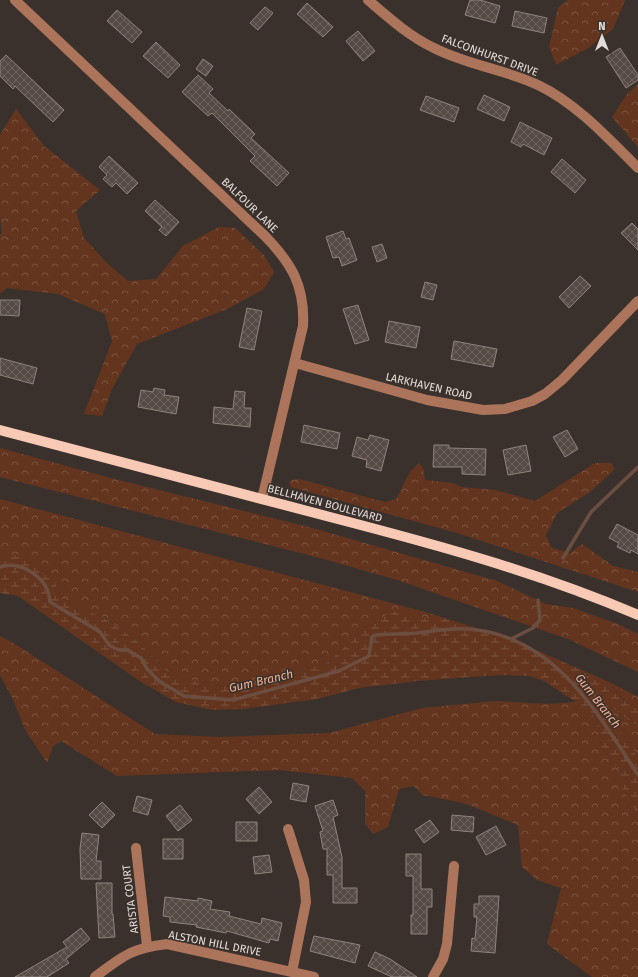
<svg xmlns="http://www.w3.org/2000/svg" width="638" height="977" viewBox="0 0 638 977" font-family="'Fira Sans',sans-serif">
<style>
.forest{fill:url(#forest-crowns)}
.wetland{fill:url(#wetland-marsh)}
.lines{fill:none;stroke-linecap:round;stroke-linejoin:round}
.stream{stroke:#6c4e41;stroke-width:3.5}
.building{fill:url(#building-cross-hatch);stroke:#90837d}
.minor{stroke:#ac755b;stroke-width:10}
.major{stroke:#f8cab5;stroke-width:10}
.labels{text-anchor:middle;stroke-width:3;stroke-linejoin:round;paint-order:stroke}
.street-label{font-size:11px;fill:#e4dcd9;stroke:#3b312c}
.water-label{font-size:12px;font-style:italic;fill:#f2b192;stroke:#3b312c}
</style>
<defs>
<pattern id="forest-crowns" width="20" height="18" patternUnits="userSpaceOnUse"><rect width="20" height="18" fill="#64351e"/><path d="M2 6a3 3 0 1 1 6 0M12 15a3 3 0 1 1 6 0" fill="none" stroke="#7a523e"/></pattern>
<pattern id="wetland-marsh" width="20" height="14" patternUnits="userSpaceOnUse"><rect width="20" height="14" fill="#64351e"/><path d="M1 5h8M5 5V1M11 12h8M15 12V8" fill="none" stroke="#7a523e"/></pattern>
<pattern id="building-cross-hatch" width="8" height="8" patternUnits="userSpaceOnUse"><rect width="8" height="8" fill="#554a44"/><path d="M0 0l8 8M0 8l8-8" fill="none" stroke="#6d645e"/></pattern>
</defs>
<rect width="100%" height="100%" fill="#3b312c"/>
<path class="forest" d="M568 0H625L613 29 588 48 556 65 549 47 558 8Z
M638 84V147L612 117 627 94Z
M16 109 44 146 100 190 76 211 84 238 107 263 128 281 156 279 183 246 219 227 235 228 264 255 274 272 264 289 227 309 137 344 112 389 102 416 84 414 112 341 105 314 58 294 7 288 0 294V235L2 233 0 218V135Z
M0 448 122 481 309 527 497 581 546 604 573 608 618 624 638 634V672L568 639 397 580 320 558 0 477Z
M419 463 423 468 425 480 453 483 461 487 495 490 535 501 595 463H611L615 469 590 492 557 513 546 535 552 548 570 553 582 544 613 566 638 572V592L457 533 291 487 289 483 291 480 299 479 385 502 396 499 410 472Z
M0 499 429 613 431 619 364 629 326 664 224 687 171 675 138 642 110 621 62 599 51 574 3 554 0 556Z
M0 636 15 644 155 734 218 737 329 733 422 708 496 701 546 704 576 702 597 719 601 747 621 772 619 782 638 816V977H592L547 944 561 888 537 880 522 867 518 825 464 803 422 795 414 786 399 789 388 827 373 834 365 823V791L352 778 279 770 117 776 61 741 53 746 47 763 25 730 13 699 0 675Z
M609 682 638 697V708L625 701Z
M593 696H598L621 715 638 726V758L620 730 619 719Z"/>
<path class="wetland" d="M3 554 24 556 51 574 62 599 110 621 138 642 171 675 224 687 326 664 364 629 392 611 431 619 429 613 511 639 609 682 624 701 638 708V726L621 715 598 696H593L619 719 620 730 638 758V816L619 782 621 772 601 747 597 719 576 702 544 681 529 676 499 675 417 681 359 688 317 699 242 709 212 710 176 702 141 682 18 596 0 593V556Z"/>
<g class="lines">
<path class="stream" d="M563 558 591 512 638 467
M0 567C17 561 37 572 46 587 49 591 49 597 50 602L100 632 110 646 119 650H127L141 658 147 669 159 681 184 696 233 700 339 671 369 656 372 637 375 635C389 634 403 634 417 633 434 631 451 628 468 629 554 635 596 711 638 775
M511 639 533 628 540 620 538 600"/>
</g>
<path class="building" d="M470 0H480L500 6 495 23 465 15Z
M307 3 333 27 323 37 297 14Z
M265 7 273 13 258 30 250 23Z
M117 10 142 32 132 43 107 21Z
M515 11 547 18 544 33 512 26Z
M358 31 375 51 363 61 346 41Z
M156 42 180 65 168 78 143 56Z
M620 48 638 75V80L626 88 606 57Z
M6 55 64 110 53 122 15 86 13 89 0 76V61Z
M203 59 213 66 206 76 196 69Z
M198 75 213 89 209 93 228 111 229 109 255 134 251 138 289 173 277 186 250 161 255 156 212 113 208 116 182 92Z
M484 95 510 107 504 121 477 109Z
M426 96 459 108 454 122 420 110Z
M520 122 552 138 544 155 523 144 521 147 511 142Z
M109 156 138 183 127 194 116 183 112 187 103 179 107 175 99 167Z
M562 159 586 180 575 193 551 172Z
M155 200 179 222 166 236 159 230 162 227 145 211Z
M632 223 638 229V250L621 233Z
M343 231 346 239 349 238 357 260 342 266 339 257 333 258 326 237Z
M382 244 387 258 377 262 372 247Z
M580 276 591 286 569 308 559 297Z
M425 282 437 285 433 300 421 297Z
M0 300H20L19 316 0 315Z
M358 305 369 340 355 344 343 309Z
M247 308 262 311 254 350 239 347Z
M389 321 420 327 416 348 385 342Z
M454 341 497 349 493 367 451 359Z
M0 358 37 368 33 384 0 375Z
M154 388 165 390 164 395 179 397 176 414 138 407 141 390 153 392Z
M235 391 245 392 244 408H251L250 427 213 423 214 407 233 409Z
M304 425 340 433 337 449 301 442Z
M567 430 578 449 565 457 553 437Z
M370 435 389 440 381 471 366 467 367 460 352 456 357 437 368 440Z
M434 445H449V448L486 449 485 475 462 474V467H433Z
M526 445 531 471 508 475 503 450Z
M617 524 638 535V554L631 550 630 553 617 547 619 543 609 538Z
M293 783 309 786 306 802 290 799Z
M259 787 272 802 259 814 246 799Z
M137 796 152 800 148 815 133 811Z
M333 800 338 815 333 817 342 857V888H357V903H333V875H327V849H323L320 832 323 831 315 806Z
M102 802 115 815 102 828 89 815Z
M180 805 192 820 178 831 166 816Z
M452 815 474 817 473 832 451 830Z
M430 820 439 832 424 843 415 830Z
M236 822H257V841H236Z
M496 826 506 845 486 855 476 837Z
M82 833 99 835 96 861H101V879H81L80 849Z
M163 839H183V859H163Z
M406 854H421V889H432V907H427V934H411V915H413V876H406Z
M269 855 272 872 255 874 253 857Z
M96 883H112V914H113L115 937 99 938Z
M479 896H499L495 953 471 951 472 938 475 939 477 917H474V904H479Z
M165 897 198 901V898L212 901 210 909 230 912 229 916 261 924 262 918 282 923 278 941 270 939 269 943 227 931 226 933 196 927 197 925 170 922V917L163 916Z
M81 928 90 939 66 959 69 963 47 977H15L67 947 63 942Z
M314 936 360 945 355 963 310 951Z
M375 952 390 959 417 977H392L368 966Z"/>
<g class="lines">
<path class="minor" d="M15 0 265 236C292 264 305 286 303 326L262 499
M368 0C389 18 409 36 434 48 467 65 504 69 538 85 576 103 608 138 638 168
M295 363 427 400 483 410 505 409 532 401 545 394 562 380 638 301
M288 829 304 880 306 902 292 972
M136 848 147 946
M95 977C123 956 132 948 167 944L314 977
M433 977 443 959 447 944 454 866"/>
<path class="major" d="M0 430C110 459 220 488 330 517 434 544 538 572 638 615"/>
</g>
<g class="labels">
<g class="street-label">
<text transform="translate(490 55) rotate(20)" y="4">FALCONHURST DRIVE</text>
<text transform="translate(250 205) rotate(44)" y="4">BALFOUR LANE</text>
<text transform="translate(429 386) rotate(13)" y="4">LARKHAVEN ROAD</text>
<text transform="translate(325 503) rotate(15)" y="4">BELLHAVEN BOULEVARD</text>
<text transform="translate(130 899) rotate(-97)" y="4">ARISTA COURT</text>
<text transform="translate(215 943) rotate(11)" y="4">ALSTON HILL DRIVE</text>
</g>
<g class="water-label">
<text transform="translate(261 681) rotate(-13)" y="4">Gum Branch</text>
<text transform="translate(598 701) rotate(52)" y="4">Gum Branch</text>
</g>
</g>
<g transform="translate(602 36)" stroke="#3b312c" stroke-width="3" paint-order="stroke">
<path d="M0-3L7 15L0 10L-7 15Z" fill="#e4dcd9"/>
<text y="-6" font-size="11" font-weight="bold" text-anchor="middle" fill="#e4dcd9">N</text>
</g>
</svg>
